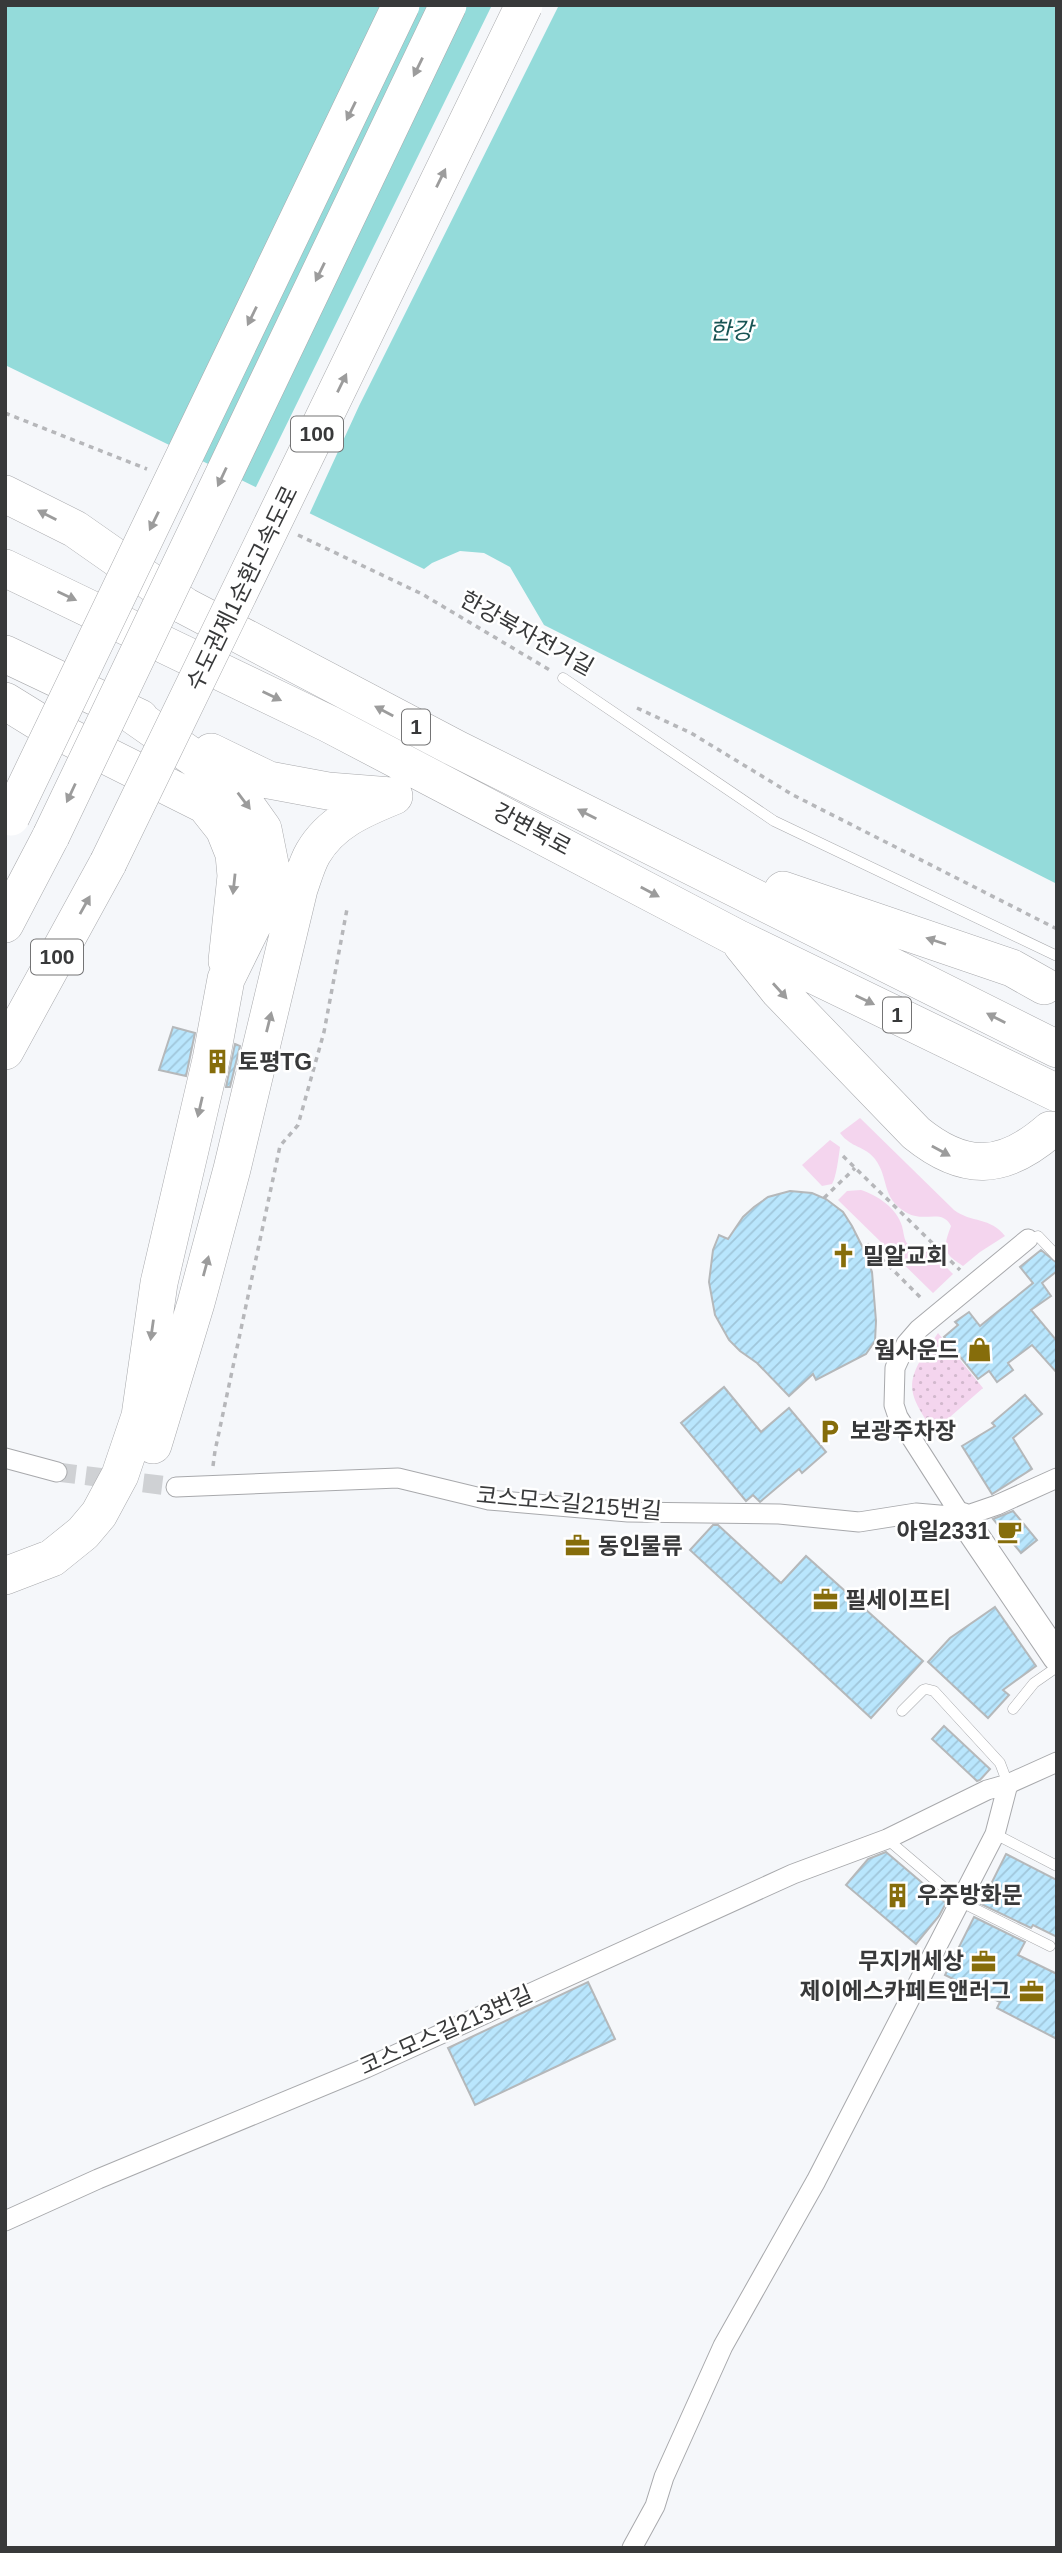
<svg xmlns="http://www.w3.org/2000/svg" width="1062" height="2553" viewBox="0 0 1062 2553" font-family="Helvetica,'Noto Sans KR',sans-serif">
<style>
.grass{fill:#f4d5ee}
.park{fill:url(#park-dots)}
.water{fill:#94dbda}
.pier{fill:#f5f7fa}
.building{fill:url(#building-hatch);stroke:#b5b8ba;stroke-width:2}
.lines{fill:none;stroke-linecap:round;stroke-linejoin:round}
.street-tunnel{stroke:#cfd1d4;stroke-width:19;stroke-dasharray:19 10;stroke-linecap:butt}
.lane-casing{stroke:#a8a9ac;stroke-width:11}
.street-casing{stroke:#a8a9ac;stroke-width:21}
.secondary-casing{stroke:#a8a9ac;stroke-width:30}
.highway-casing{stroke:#a8a9ac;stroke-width:38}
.path{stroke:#b6b7ba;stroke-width:3.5;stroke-dasharray:5 5;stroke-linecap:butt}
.lane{stroke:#fff;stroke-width:10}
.street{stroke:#fff;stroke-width:19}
.secondary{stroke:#fff;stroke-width:28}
.highway{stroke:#fff;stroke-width:37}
.highway-bridge-casing{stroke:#a8a9ac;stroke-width:38;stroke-linecap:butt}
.highway-bridge{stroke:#fff;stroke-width:37}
.oneway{fill:#9c9c9c}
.labels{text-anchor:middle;stroke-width:5;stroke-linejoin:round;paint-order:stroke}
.shield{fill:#fff;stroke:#747475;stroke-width:2}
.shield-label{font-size:21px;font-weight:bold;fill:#38393a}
.street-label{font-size:23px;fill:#38393a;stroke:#fff}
.poi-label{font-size:23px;font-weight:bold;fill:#38393a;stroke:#fff;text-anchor:start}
.water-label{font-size:24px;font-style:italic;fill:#175454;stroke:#fff}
</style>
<defs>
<pattern id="park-dots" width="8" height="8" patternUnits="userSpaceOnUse" patternTransform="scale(1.75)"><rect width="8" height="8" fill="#f4d5ee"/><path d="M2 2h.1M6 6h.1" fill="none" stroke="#d2b8cd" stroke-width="1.8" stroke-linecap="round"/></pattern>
<pattern id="building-hatch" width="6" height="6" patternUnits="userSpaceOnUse" patternTransform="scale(1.75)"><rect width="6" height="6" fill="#b9e6fd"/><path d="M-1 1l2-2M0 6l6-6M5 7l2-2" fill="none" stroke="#a0c6da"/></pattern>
</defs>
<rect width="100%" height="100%" fill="#f5f7fa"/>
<path class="grass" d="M860 1118 954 1210C971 1223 991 1217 1005 1236L980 1252 963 1266C942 1253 943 1248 951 1226 942 1208 925 1223 907 1213 880 1197 890 1179 875 1159 865 1146 851 1148 840 1133Z
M830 1140 840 1147C839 1155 836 1179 832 1184L822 1186 802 1165Z
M861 1190C877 1195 897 1208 902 1226 905 1238 903 1240 913 1250L930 1251 953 1274 933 1293 838 1200 847 1191Z"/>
<path class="park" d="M938 1333 983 1388 934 1431C901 1386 908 1378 938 1333Z"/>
<path class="water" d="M5 5H1057V884L544 625 510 567 484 553 460 551 432 563 424 569 5 365Z"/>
<path class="pier" d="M492 5H559L359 406 308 517 254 491Z"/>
<path class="building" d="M173 1027 195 1033 186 1076 159 1070Z
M235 1044 240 1046 230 1087H226Z
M790 1191 812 1193 826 1199 843 1212 852 1226 864 1250 872 1272 876 1321 875 1341 866 1354 816 1380 813 1374 789 1396 757 1363 740 1351 729 1340 715 1315 709 1282 713 1250 719 1235 728 1239 743 1217 754 1207 768 1197Z
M1041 1250 1057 1263V1271L1042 1283 1051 1296 1031 1310 1057 1341V1373L1032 1345 1008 1363 1013 1370 997 1382 989 1371 978 1379 944 1337 958 1325 955 1322 969 1312 980 1326 1033 1283 1020 1267Z
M724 1387 761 1432 789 1408 826 1452 802 1473 799 1469 760 1502 753 1495 746 1501 681 1423Z
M1025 1395 1042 1414 1013 1438 1032 1469 992 1494 962 1446 995 1426 992 1423Z
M1013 1511 1037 1540 1021 1553 993 1519Z
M713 1525H718L781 1583 806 1556 923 1661 871 1718 690 1550Z
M995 1607 1036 1666 1003 1690 1009 1695 988 1718 928 1662 950 1638Z
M944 1726 990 1769 980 1780 977 1781 932 1739Z
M886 1852 946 1903 939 1916 916 1944 846 1885 868 1859Z
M1006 1854 1057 1880V1937L1033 1925 1031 1928 981 1904Z
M974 1917 1025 1942 1018 1955 1057 1974V2039L997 2008 1000 2002 945 1975Z
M588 1982 615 2039 475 2105 448 2048Z"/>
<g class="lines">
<path class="street-tunnel" d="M57 1472 176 1487"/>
<defs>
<path id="lane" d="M563 678 774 821 1057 956
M1028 1239 1038 1236 1057 1256
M1013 1709 1034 1683 1057 1667
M902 1711 923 1690 926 1689 934 1691 1000 1763 1008 1784
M995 1834 1057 1866
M887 1839 961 1902 1050 1946"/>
<path id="street" d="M5 1458 57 1472
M176 1487 398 1478 489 1500 628 1512 779 1514 859 1522 916 1513 962 1517 997 1505 1057 1478
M962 1517 898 1417 894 1405 895 1368 906 1344 919 1329 1028 1239
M5 2221 98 2179 366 2068 793 1874 887 1839 987 1790 1008 1784 1057 1762
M632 2548 655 2506 664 2477 723 2346 816 2181 995 1834 1008 1784"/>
<path id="secondary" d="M962 1517 1057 1657"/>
<path id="highway" d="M5 494 75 529 185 606 457 749 1057 1049
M5 568 329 724 737 938 1057 1093
M5 654 140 718
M5 701 39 722 205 805 224 829 234 854 236 876 227 961
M211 752 269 780 328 791 391 796
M783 890 1012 968 1044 986
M5 924 51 836
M742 945 779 991 916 1133C964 1172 1003 1171 1050 1130
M5 1051 108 863
M153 1445 196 1303 232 1169 299 889C303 878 307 863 313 853 331 822 362 809 394 796
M5 1576 52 1558 83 1533 99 1514 120 1475 140 1416 159 1283 211 1060 226 979 265 900 272 874 263 829 231 784 133 715"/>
</defs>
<use href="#lane" class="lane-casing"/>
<use href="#street" class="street-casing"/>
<use href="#secondary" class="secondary-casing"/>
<use href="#highway" class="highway-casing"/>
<path class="path" d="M5 413 147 469
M298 535 422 594 553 672
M637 708 691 733 793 795 1057 929
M843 1156 960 1270
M824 1198 855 1168
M867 1244 923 1300
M213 1466 215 1451 280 1146 298 1125 324 1032 347 909"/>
<use href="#lane" class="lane"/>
<use href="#street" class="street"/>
<use href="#secondary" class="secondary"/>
<use href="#highway" class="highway"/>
<defs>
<path id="highway-bridge" d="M11 817 401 5
M51 836 448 5
M108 863 524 5"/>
</defs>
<use href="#highway-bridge" class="highway-bridge-casing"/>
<use href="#highway-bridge" class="highway-bridge"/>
</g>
<defs><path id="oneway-solid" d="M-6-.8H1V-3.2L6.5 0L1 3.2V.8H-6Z" transform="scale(1.75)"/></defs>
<g class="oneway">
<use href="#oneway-solid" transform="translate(418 67) rotate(116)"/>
<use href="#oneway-solid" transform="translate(351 111) rotate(116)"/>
<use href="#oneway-solid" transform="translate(441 178) rotate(-64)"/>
<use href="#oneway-solid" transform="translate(320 272) rotate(116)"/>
<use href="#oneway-solid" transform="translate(252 316) rotate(116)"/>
<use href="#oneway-solid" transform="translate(342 383) rotate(-64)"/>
<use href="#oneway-solid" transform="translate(222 477) rotate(115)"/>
<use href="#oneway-solid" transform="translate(47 515) rotate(-153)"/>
<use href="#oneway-solid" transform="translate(154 521) rotate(116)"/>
<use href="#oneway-solid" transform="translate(67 596) rotate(25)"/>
<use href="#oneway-solid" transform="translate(272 696) rotate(26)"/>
<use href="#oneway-solid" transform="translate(384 711) rotate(-152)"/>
<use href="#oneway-solid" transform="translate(71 793) rotate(115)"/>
<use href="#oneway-solid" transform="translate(244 801) rotate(53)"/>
<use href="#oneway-solid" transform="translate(587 814) rotate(-153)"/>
<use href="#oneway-solid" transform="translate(234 884) rotate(96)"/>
<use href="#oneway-solid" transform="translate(650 892) rotate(28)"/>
<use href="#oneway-solid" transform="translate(85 905) rotate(-61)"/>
<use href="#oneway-solid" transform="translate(936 941) rotate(-162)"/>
<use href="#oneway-solid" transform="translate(780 991) rotate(48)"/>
<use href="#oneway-solid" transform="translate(865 1000) rotate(26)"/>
<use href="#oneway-solid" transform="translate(996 1018) rotate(-153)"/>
<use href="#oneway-solid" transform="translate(269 1022) rotate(-76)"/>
<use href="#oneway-solid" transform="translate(200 1107) rotate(103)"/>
<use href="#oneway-solid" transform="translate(941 1151) rotate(29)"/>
<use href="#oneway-solid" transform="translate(206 1266) rotate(-75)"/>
<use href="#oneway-solid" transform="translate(152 1330) rotate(98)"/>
</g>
<defs>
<symbol id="building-bare" viewBox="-9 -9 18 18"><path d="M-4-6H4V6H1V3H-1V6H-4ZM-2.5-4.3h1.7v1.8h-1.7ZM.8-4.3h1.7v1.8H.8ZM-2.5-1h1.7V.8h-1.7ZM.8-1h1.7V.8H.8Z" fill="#866d0b" stroke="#fff" stroke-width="2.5" paint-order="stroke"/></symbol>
<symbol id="church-bare" viewBox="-9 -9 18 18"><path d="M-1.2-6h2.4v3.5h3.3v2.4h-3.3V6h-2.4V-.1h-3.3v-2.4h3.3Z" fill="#866d0b" stroke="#fff" stroke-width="2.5" paint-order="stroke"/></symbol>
<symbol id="shop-bare" viewBox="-9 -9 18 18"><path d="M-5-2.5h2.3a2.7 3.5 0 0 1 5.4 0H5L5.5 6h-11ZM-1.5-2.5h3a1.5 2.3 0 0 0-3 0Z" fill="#866d0b" stroke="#fff" stroke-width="2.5" paint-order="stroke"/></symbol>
<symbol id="parking-bare" viewBox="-9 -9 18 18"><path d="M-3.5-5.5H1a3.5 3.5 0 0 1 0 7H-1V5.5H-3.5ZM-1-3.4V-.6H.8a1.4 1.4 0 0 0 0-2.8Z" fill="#866d0b" stroke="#fff" stroke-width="2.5" paint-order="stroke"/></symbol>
<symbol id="cafe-bare" viewBox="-9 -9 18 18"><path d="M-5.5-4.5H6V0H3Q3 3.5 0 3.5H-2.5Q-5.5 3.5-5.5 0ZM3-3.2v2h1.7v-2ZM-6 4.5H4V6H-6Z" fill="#866d0b" stroke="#fff" stroke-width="2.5" paint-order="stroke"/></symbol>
<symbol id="office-bare" viewBox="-9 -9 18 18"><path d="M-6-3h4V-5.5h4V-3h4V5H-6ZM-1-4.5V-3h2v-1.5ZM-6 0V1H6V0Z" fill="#866d0b" stroke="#fff" stroke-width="2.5" paint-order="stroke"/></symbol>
</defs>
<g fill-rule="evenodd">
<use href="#building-bare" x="200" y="1044" width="35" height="35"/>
<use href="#church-bare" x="826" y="1238" width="35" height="35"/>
<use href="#shop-bare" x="962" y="1332" width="35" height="35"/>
<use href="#parking-bare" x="812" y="1414" width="35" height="35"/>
<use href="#cafe-bare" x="992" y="1514" width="35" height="35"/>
<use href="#office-bare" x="560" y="1528" width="35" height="35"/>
<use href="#office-bare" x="808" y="1582" width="35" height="35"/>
<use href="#building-bare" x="880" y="1878" width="35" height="35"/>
<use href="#office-bare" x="966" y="1944" width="35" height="35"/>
<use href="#office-bare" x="1014" y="1974" width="35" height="35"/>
</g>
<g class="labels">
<g class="shield">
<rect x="291" y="416.5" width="52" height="35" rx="5"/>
<rect x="402" y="709.5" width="28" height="35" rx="5"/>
<rect x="31" y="939.5" width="52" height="35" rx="5"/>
<rect x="883" y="997.5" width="28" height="35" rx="5"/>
</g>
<g class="shield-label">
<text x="317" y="441">100</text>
<text x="416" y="734">1</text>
<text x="57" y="964">100</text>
<text x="897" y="1022">1</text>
</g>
<g class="street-label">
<text transform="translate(242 588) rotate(-64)" y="8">수도권제1순환고속도로</text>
<text transform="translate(527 633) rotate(29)" y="8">한강북자전거길</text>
<text transform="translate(532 829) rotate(28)" y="8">강변북로</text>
<text transform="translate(569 1503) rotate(5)" y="8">코스모스길215번길</text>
<text transform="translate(446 2030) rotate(-24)" y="8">코스모스길213번길</text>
</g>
<g class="poi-label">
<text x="238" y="1070">토평TG</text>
<text x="863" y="1264">밀알교회</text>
<text x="959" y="1358" text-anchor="end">웜사운드</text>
<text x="850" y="1439">보광주차장</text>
<text x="990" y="1539" text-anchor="end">아일2331</text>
<text x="598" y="1554">동인물류</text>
<text x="845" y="1608">필세이프티</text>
<text x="917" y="1903">우주방화문</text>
<text x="964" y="1969" text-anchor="end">무지개세상</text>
<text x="1011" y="1999" text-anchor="end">제이에스카페트앤러그</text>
</g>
<g class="water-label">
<text x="731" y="339">한강</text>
</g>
</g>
<rect width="1062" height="2553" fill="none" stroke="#38393a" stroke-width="14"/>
</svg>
